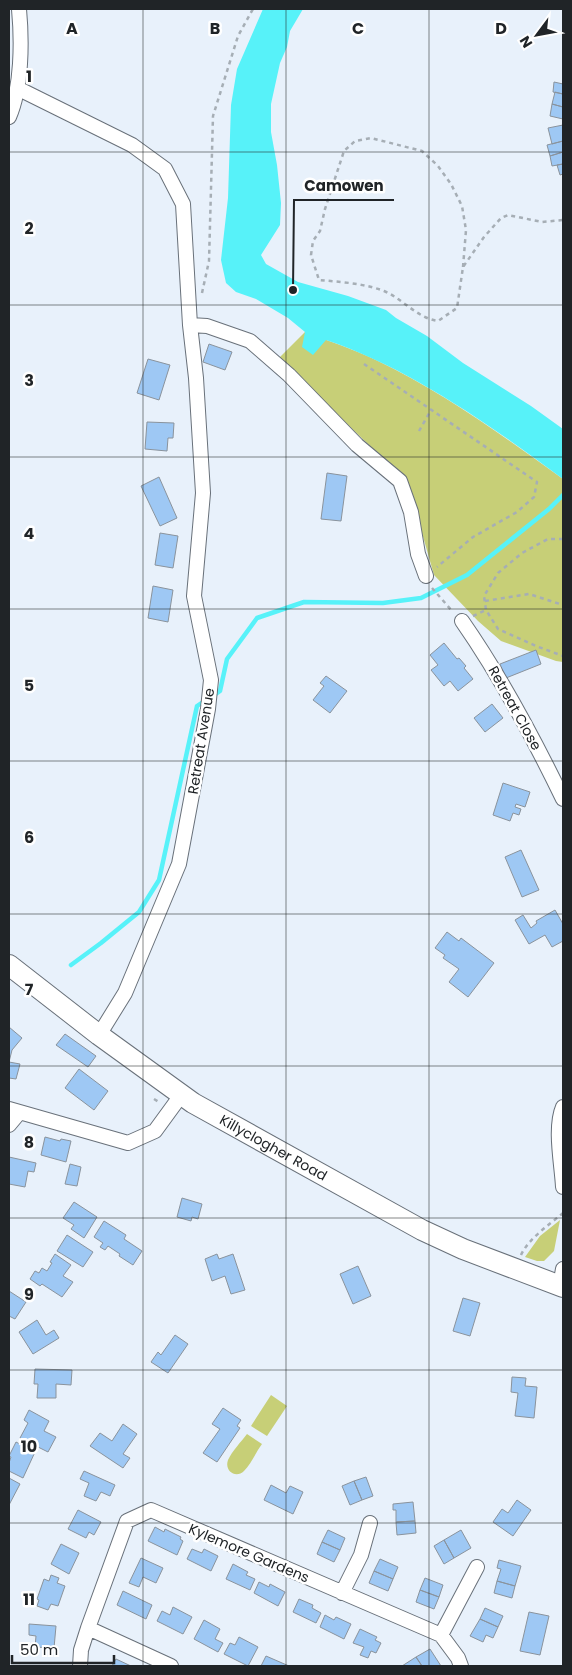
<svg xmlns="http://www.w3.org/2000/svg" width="572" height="1675" viewBox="0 0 572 1675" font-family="Poppins,sans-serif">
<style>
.green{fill:#c7cf77}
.water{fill:#57f2f9}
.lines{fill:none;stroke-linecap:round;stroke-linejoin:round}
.stream{stroke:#57f2f9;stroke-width:4.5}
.building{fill:#9ec8f4;stroke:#8a939c}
.minor-casing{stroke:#69717a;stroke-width:16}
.highway-casing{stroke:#69717a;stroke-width:22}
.path{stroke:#a6aeb5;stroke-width:2.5;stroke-dasharray:4 4;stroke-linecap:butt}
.minor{stroke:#fff;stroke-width:14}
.highway{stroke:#fff;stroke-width:20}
.grid{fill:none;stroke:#202427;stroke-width:1;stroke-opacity:0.55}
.labels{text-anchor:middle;stroke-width:5;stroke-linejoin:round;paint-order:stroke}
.street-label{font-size:14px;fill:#202427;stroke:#fff}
.grid-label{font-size:16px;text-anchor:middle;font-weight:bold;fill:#202427;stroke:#fff;stroke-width:5;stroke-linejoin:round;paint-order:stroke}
.leader{fill:none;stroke:#202427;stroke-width:2}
.callout-dot{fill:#202427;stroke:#fff;stroke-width:2}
.callout-label{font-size:15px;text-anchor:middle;font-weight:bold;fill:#202427;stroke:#fff;stroke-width:5;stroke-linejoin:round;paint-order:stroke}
</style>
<rect width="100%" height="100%" fill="#e8f1fb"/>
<path class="green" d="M305 332C329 341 353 349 376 360 443 392 503 436 563 479V662L556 661 501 641 478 621 434 575 414 505 403 478 279 358Z
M560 1220 554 1251 544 1261H537L525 1257 540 1236Z
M271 1395 287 1406 267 1436 251 1426Z
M247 1434 262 1444C256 1452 251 1464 244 1471 236 1479 224 1471 228 1460 232 1451 241 1442 247 1434Z"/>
<path class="water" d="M263 9H303L290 31 287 47 280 63 271 104V132L277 165 281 203 280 225 261 255 266 264 298 282 348 296 386 310 396 318 427 336 463 363 531 406 563 429V479C493 427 408 367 326 340L313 355 302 347 305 332 288 318 256 299 236 292 226 283 221 260 228 198 231 105 237 69Z"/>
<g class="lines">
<path class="stream" d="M213 696 220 691 227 659 257 618 304 602 383 603 421 598 467 575 549 509 563 495
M71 965 101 943 139 912 159 880 197 706 206 700"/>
</g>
<path class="building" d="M554 82 563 84V94L553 92Z
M555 92 563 94V107L552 104Z
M552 104 563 107V119L550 116Z
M563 125V141L552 144 548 128Z
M563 141V152L550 156 547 145Z
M563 152V164L552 166 550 156Z
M563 164V174L560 175 557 165Z
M209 344 232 352 225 370 203 362Z
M148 359 170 365 159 400 137 393Z
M147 422 174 423 173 438H168L167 451 145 449Z
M327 473 347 476 341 521 321 519Z
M159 477 177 518 160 526 141 486Z
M160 533 178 536 173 568 155 565Z
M153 586 173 590 168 622 148 618Z
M444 643 457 659 459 658 466 666 464 668 473 679 458 691 450 681 444 686 431 670 438 665 430 655Z
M536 650 541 664 506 678 500 664Z
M326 676 347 691 330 713 313 700 324 686 320 683Z
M492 704 503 718 485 732 474 718Z
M503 783 530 792 525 807 516 804 515 807 521 809 519 815 513 813 510 821 493 815Z
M521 850 539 890 522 897 505 857Z
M555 910 563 924V941L552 947 545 935 529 944 515 920 523 915 531 928 537 923 536 921Z
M447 932 459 941 461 938 494 963 468 997 449 982 459 969 443 958 445 955 435 948Z
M9 1027 22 1038 12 1050 9 1062 20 1064 16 1079 9 1078Z
M65 1034 96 1056 88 1067 56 1045Z
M79 1069 108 1091 94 1110 65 1088Z
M45 1137 60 1141 61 1139 71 1141 66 1162 41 1155Z
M9 1157 36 1163 34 1172 28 1171 25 1187 9 1184Z
M70 1164 81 1167 77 1186 65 1184Z
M182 1198 202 1204 198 1219 192 1217 191 1221 177 1217Z
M74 1202 97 1217 84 1238 71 1229 74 1225 63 1218Z
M104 1221 126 1235 124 1239 142 1251 133 1265 119 1256 120 1254 108 1246 105 1250 100 1247 103 1243 94 1237Z
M67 1235 93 1252 83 1267 57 1251Z
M55 1254 71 1265 63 1276 73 1282 62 1297 42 1284 40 1286 30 1279 35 1271 39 1273 42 1268 47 1271 52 1263 50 1262Z
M217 1254 219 1259 233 1254 245 1290 231 1294 225 1276 212 1281 205 1259Z
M358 1266 371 1296 353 1304 340 1274Z
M9 1291 26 1302 15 1319 9 1316Z
M463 1298 480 1303 470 1336 453 1331Z
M37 1320 46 1335 54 1330 59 1338 33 1354 19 1332Z
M175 1335 188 1344 168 1373 151 1362 158 1352 161 1355Z
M35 1369 72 1370 71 1385 56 1384V1398H37L38 1384H34Z
M512 1377 526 1378 525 1386 537 1387 534 1418 515 1416 518 1393 511 1392Z
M223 1408 241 1420 237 1426 240 1428 217 1462 203 1453 220 1429 212 1424Z
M29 1410 49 1421 44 1431 56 1437 48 1452 20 1438 28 1423 24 1420Z
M123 1424 137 1434 123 1454 130 1458 123 1468 90 1446 100 1433 112 1441Z
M16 1442 35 1452 23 1478 9 1471V1463L11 1457 9 1456Z
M84 1471 115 1485 110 1496 101 1492 96 1501 84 1496 89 1483 80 1479Z
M366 1477 373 1496 362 1500 354 1481Z
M9 1478 20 1484 9 1505Z
M354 1481 362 1500 350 1505 342 1486Z
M271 1485 286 1493 290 1486 303 1492 293 1514 264 1500Z
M517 1500 531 1510 513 1536 493 1522 502 1509 508 1513Z
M413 1502 415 1521 396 1522V1510H393V1504Z
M78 1510 101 1522 94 1535 89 1532 86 1538 68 1529Z
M415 1521 416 1533 397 1535 396 1522Z
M155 1527 164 1532 165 1529 181 1537 180 1539 183 1541 177 1555 148 1541Z
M328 1530 345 1538 340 1550 322 1542Z
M461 1530 471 1548 454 1558 444 1540Z
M444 1540 454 1558 444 1564 434 1546Z
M322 1542 340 1550 334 1562 317 1554Z
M61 1544 79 1553 69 1574 51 1564Z
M192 1549 202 1553 204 1549 218 1556 211 1571 187 1559Z
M141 1558 163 1568 156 1583 143 1577 139 1587 129 1583Z
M380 1559 398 1567 393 1579 374 1571Z
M499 1560 521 1566 515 1586 497 1581 501 1569 497 1568Z
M233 1564 248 1572 246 1575 255 1579 250 1590 226 1579Z
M374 1571 393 1579 388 1591 369 1583Z
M51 1575 59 1578 57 1583 65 1586 58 1606 51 1604 48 1610 37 1606 39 1600 37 1599 44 1579 49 1581Z
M425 1578 443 1585 439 1597 420 1590Z
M497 1581 515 1586 512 1598 494 1593Z
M259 1582 269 1587 270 1584 285 1592 278 1606 254 1593Z
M420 1590 439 1597 434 1609 416 1602Z
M123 1591 152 1605 146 1619 117 1605Z
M299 1599 313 1605 312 1608 321 1613 316 1623 293 1612Z
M173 1607 192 1617 183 1634 157 1621 162 1611 170 1615Z
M485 1608 503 1616 498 1627 480 1619Z
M529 1612 549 1616 540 1655 520 1651Z
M325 1615 334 1620 336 1617 351 1624 344 1639 320 1627Z
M480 1619 498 1627 493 1638 486 1635 483 1642 470 1636Z
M204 1620 220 1629 215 1639 223 1643 218 1652 194 1639Z
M29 1624 56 1626 54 1648 35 1647 36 1636 29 1635Z
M360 1629 377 1637 375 1640 381 1643 376 1653 371 1651 368 1658 360 1655 364 1647 353 1643Z
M239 1637 258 1647 248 1666 224 1654 230 1643 235 1645Z
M430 1649 441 1666H422L416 1657Z
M266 1656 289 1666H261Z
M416 1657 422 1666H402Z
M116 1659 131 1666H112Z"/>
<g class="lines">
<defs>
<path id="minor" d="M17 88 132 145 165 169 183 204 190 325
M9 117C22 87 22 41 19 9
M462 621C501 677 533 737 563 799
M99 1035 125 993 179 864 208 709 211 680 194 596 203 493 196 378 190 325 207 326 250 341 289 375 357 445 400 481 411 512 418 554 426 576
M563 1107C554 1128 562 1165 563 1187
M9 1109 128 1143 155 1131 182 1094
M9 1125 19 1113
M560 1286 563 1269
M342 1593 361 1555 370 1523
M441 1635 477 1567
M80 1666 81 1650 88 1628
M171 1666 88 1628 127 1521 151 1510 441 1635 458 1658 461 1666"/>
<g id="highway">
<path id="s1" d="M9 965 99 1035 193 1103 422 1230 463 1249 563 1287"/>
</g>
</defs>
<use href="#minor" class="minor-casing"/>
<use href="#highway" class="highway-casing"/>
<path class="path" d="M463 267 466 230 462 206 451 184 438 166 422 151 371 138 355 141 344 151 325 209 320 231 313 241 311 255 319 280C340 282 363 283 384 291 403 299 417 318 438 321L457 308 463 267 484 237 501 218 508 215 542 222 563 220
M202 293 209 261 213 116 238 36 253 9
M364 364 537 482 534 497 517 512 473 537 437 567
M419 431 431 410
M563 539H548L522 553 498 573 484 596 486 610 498 629 536 646 563 656
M432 588 453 612
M485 601 529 594 563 605
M473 616 486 610
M154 1099 159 1102
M521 1255C529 1238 549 1225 563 1213"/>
<use href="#minor" class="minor"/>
<use href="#highway" class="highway"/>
</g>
<path class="grid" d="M143 9V1666M286 9V1666M429 9V1666M9 152H563M9 305H563M9 457H563M9 609H563M9 761H563M9 914H563M9 1066H563M9 1218H563M9 1370H563M9 1523H563"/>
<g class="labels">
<g class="street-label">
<text transform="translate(515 708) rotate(61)" y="5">Retreat Close</text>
<text transform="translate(201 741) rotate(-81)" y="5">Retreat Avenue</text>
<text dy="5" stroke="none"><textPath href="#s1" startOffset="322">Killyclogher Road</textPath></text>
<text transform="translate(249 1553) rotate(23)" y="5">Kylemore Gardens</text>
</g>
</g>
<g class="grid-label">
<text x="72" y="34">A</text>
<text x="215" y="34">B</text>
<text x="358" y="34">C</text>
<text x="501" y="34">D</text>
<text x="29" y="82">1</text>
<text x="29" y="234">2</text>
<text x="29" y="386">3</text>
<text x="29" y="539">4</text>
<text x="29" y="691">5</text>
<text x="29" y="843">6</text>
<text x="29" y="995">7</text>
<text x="29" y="1148">8</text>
<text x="29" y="1300">9</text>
<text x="29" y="1452">10</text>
<text x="29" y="1605">11</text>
</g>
<path class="leader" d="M293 290L294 200H394"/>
<circle class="callout-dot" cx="293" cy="290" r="5"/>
<g class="callout-label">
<text x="344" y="191">Camowen</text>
</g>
<rect width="572" height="1675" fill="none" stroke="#202427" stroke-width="20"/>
<g transform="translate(537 35) rotate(238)" stroke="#ffffff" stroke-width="4" paint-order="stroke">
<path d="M0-4L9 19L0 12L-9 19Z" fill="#202427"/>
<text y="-8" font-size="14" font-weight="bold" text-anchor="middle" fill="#202427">N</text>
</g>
<path d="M12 1655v8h102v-8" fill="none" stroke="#202427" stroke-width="2.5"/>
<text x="20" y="1655" font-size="15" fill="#202427" stroke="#ffffff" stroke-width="4" paint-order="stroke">50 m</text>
</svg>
